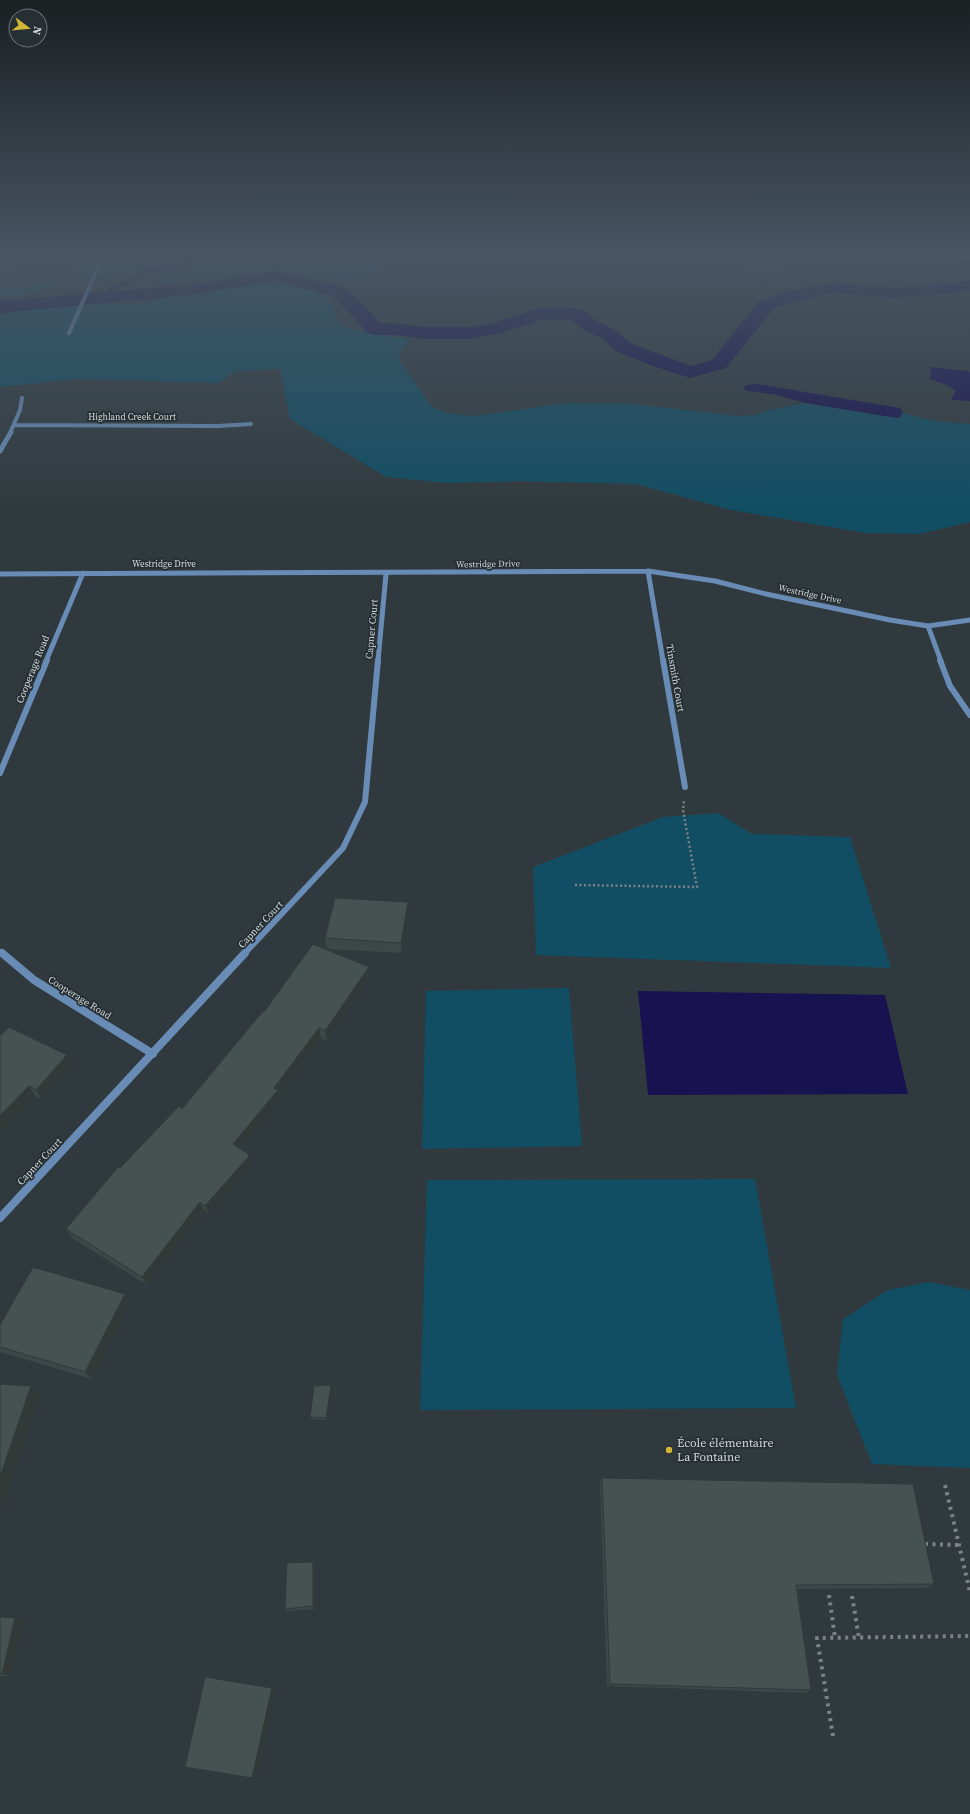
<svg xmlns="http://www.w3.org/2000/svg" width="970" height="1814" viewBox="0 0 970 1814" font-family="'Source Serif 4',serif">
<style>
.green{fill:#124e63}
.water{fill:#181250}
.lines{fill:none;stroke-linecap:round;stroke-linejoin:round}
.stream{stroke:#181250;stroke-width:3.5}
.river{fill:#181250;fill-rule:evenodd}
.path-far1{stroke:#7b8386;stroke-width:2.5;stroke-dasharray:2 2.5;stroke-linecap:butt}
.path{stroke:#7b8386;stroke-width:4;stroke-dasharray:3 4.5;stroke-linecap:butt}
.minor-far3{stroke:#688cb6;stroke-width:4}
.minor-far2{stroke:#688cb6;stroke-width:5}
.minor-far1{stroke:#688cb6;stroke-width:6}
.minor{stroke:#688cb6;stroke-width:8}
.major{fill:#cddced;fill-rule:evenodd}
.wall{fill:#3c4747}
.shaded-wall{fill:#313939}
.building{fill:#465252;stroke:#313939}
.poi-dot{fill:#d2b736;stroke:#262f33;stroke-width:1.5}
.labels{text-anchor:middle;stroke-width:3.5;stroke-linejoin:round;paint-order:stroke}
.far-street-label{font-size:9px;fill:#d3d9db;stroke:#262f33}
.street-label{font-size:10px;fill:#d3d9db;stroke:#262f33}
.near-poi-label{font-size:12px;fill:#d3d9db;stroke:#262f33;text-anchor:start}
</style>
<rect width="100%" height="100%" fill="#303a3e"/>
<path class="green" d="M0 254H39L40 256 4 268 0 267Z
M97 254H200L173 267 183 268 205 257 230 254H380L383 257 381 264 362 281 326 280 281 272 189 280 160 285V276C148 273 136 271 123 273 105 275 88 282 71 273L84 261Z
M270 281C291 284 316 284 330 302 334 308 334 317 339 322 349 333 395 337 410 339L399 354 400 361 432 407 446 413 474 416 567 403H624L738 416 757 415 765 411 805 403 891 417H899L903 413 933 421 970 424V522L919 534 866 533 731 510 636 484 518 481 447 483 386 477 290 419 280 369 235 371 219 383 77 379 0 387V316C44 301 96 307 142 303 157 301 172 296 186 293 214 287 242 282 270 281Z
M59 284 22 295 0 298V287Z
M718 813 752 834 850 837 891 968 536 955 533 867 663 817Z
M569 988 582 1146 422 1149 426 991Z
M755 1179 796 1408 420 1410 427 1180Z
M929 1282 970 1290V1468L872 1464 837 1375 843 1319 888 1290Z"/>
<path class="water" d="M200 254H230L205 257 183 268 172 267Z
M931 367 968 371 970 373V401L951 400 956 391 949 386 930 379Z
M757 384 900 408 903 413 899 418 891 417 805 403 778 395 749 391 743 389 746 385Z
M638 991 885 995 908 1094 648 1095Z"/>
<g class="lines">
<path class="stream" d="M110 298 111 289 132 280 142 273 179 265"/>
<path class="river" d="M276 271 344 288 360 301 380 323H395L425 327H470L491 324 543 307 577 309 584 311 595 320 617 331 630 343 691 366 712 360 760 300 789 291 835 283 894 288 955 283 970 280V290L955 293 894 298 835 293 798 300 774 308 726 368 690 378 647 364 616 351 603 339 581 328 572 320 544 319 501 333 470 339H425L395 335H375L368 333 346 309 332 296 276 281 198 294 0 313V301L198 284Z"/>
<path class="path-far1" d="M575 885 697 887 683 810 684 800"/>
<path class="path" d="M945 1485 970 1592
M925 1544 959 1545
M829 1595 835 1638
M852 1596 859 1638
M833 1736 817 1638 970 1636"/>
<path class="minor-far3" d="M69 333 104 254
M14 425 218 426 251 424
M10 433 20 410 22 398"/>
<path class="minor-far2" d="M0 451 11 432
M648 571 663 661
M0 574 648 571 715 581 766 594 890 620 928 626 970 620
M928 626 941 661
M46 661 83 573
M378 661 386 574"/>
<path class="minor-far1" d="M663 660 685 787
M940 660 950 686 970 715
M0 773 47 660
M0 952 3 954
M244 954 343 848 365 802 378 660"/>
<path class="minor" d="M2 953 34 980 153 1054
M0 1218 245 953"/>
<path class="major" d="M924 254 970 257V259L926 255Z"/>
</g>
<path class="wall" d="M778 254 774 275 739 272 740 266Z
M408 902 409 912 402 953 327 949 325 938Z
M369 967 370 977 327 1041 321 1038 279 1094 280 1100 240 1148 253 1164 209 1214 204 1210 147 1285 72 1238 66 1229 120 1168 182 1109 264 1012Z
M0 1036 72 1065 42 1099 35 1096 0 1133Z
M131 1301 92 1379 0 1352V1325Z
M332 1388 327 1420 311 1419 310 1417Z
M602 1478 934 1584 926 1588 797 1589 811 1690 805 1693 607 1686 600 1484Z
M313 1562 315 1565V1609L287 1611 285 1609Z
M0 1617 24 1621 11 1676H0Z"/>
<path class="shaded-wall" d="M408 902 409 912 402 953 401 943Z
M369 967 370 977 327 1041 325 1031Z
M319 1028 321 1038 279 1094 280 1100 236 1153 233 1144 274 1088Z
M67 1055 72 1065 42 1099 36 1090Z
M29 1086 35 1096 0 1133V1116Z
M250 1155 253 1164 209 1214 205 1206Z
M200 1202 204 1210 147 1285 142 1277Z
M125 1294 131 1301 92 1379 85 1372Z
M331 1385 332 1388 327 1420 326 1418Z
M31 1386 41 1395 0 1516V1477Z
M313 1562 315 1565V1609L313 1606Z
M15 1618 24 1621 11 1676 2 1674Z
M272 1688 276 1690 257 1779 252 1778Z
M10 1812H16L20 1814H13Z"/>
<path class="building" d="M743 254H778L775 269 740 266Z
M335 898 408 902 401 943 325 938Z
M313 944 369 967 325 1031 319 1028 274 1088 278 1090 233 1144 250 1155 205 1206 200 1202 142 1277 66 1229 118 1167 120 1168 179 1106 182 1109 263 1011 264 1012Z
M9 1027 67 1055 36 1090 29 1086 0 1116V1036Z
M33 1267 125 1294 85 1372 0 1347V1325Z
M0 1384 31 1386 0 1477Z
M331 1385 326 1418 310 1417 314 1386Z
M602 1478 913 1484 934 1584 796 1585 811 1690 610 1684Z
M313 1562V1606L285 1609 287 1563Z
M0 1617 15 1618 2 1674H0Z
M205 1677 272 1688 252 1778 185 1767Z"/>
<linearGradient id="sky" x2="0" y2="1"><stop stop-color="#1a2022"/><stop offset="0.5" stop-color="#485563"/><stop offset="1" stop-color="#485563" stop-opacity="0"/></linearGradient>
<rect width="970" height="508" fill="url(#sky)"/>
<circle class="poi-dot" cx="669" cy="1450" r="4"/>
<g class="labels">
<g class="far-street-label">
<text x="132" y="420">Highland Creek Court</text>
<text x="164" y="567">Westridge Drive</text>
<text transform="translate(488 564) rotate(-1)" y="3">Westridge Drive</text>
<text transform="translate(810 594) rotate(12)" y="3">Westridge Drive</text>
</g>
<g class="street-label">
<text transform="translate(371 629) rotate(-85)" y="4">Capner Court</text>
<text transform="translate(32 669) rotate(-68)" y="4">Cooperage Road</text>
<text transform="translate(676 678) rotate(80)" y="4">Tinsmith Court</text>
<text transform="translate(260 924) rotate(-47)" y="4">Capner Court</text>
<text transform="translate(80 997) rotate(32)" y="4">Cooperage Road</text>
<text transform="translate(39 1161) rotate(-47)" y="4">Capner Court</text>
</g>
<g class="near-poi-label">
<text x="677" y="1447">École élémentaire<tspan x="677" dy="14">La Fontaine</tspan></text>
</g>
</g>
<g transform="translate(28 28) rotate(106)"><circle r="19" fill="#262f33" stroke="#6b7376"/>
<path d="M0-3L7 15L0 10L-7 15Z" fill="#d2b736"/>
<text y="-6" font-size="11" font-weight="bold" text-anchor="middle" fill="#d3d9db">N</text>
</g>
</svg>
